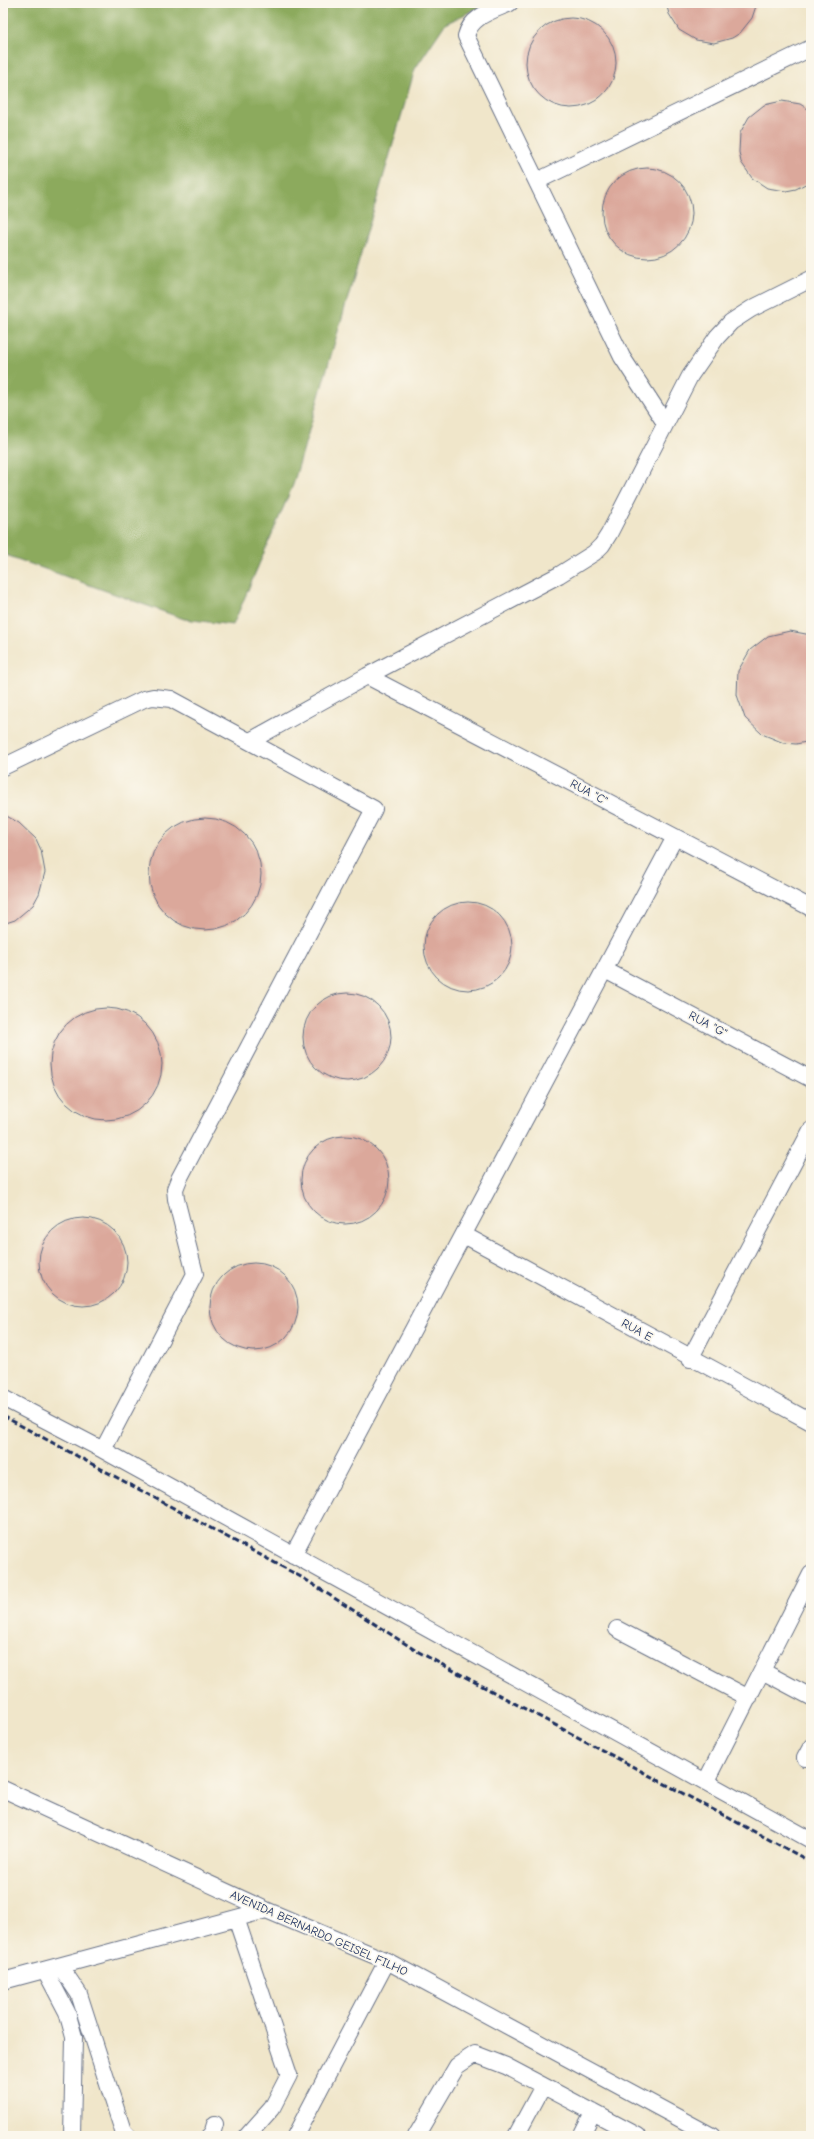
<svg xmlns="http://www.w3.org/2000/svg" width="814" height="2139" viewBox="0 0 814 2139" font-family="'Comic Neue',sans-serif">
<style>
.forest{fill:#8caa5d;stroke:#546c5e}
.building{fill:#dba89b}
.lines{fill:none;stroke-linecap:round;stroke-linejoin:round}
.minor-casing{stroke:#666f84;stroke-width:18}
.minor{stroke:#fff;stroke-width:16}
.rail{stroke:#1b2f5e;stroke-width:3;stroke-dasharray:6 3;stroke-linecap:butt}
.labels{text-anchor:middle;stroke-width:3.5;stroke-linejoin:round;paint-order:stroke}
.street-label{font-size:12px;fill:#1b2f5e;stroke:#fbf7ec}
</style>
<rect width="100%" height="100%" fill="#fbf7ec"/>
<filter id="ink" filterUnits="userSpaceOnUse"><feTurbulence type="fractalNoise" baseFrequency=".025" numOctaves="2"/><feDisplacementMap in="SourceGraphic" scale="8" xChannelSelector="R" yChannelSelector="G"/><feConvolveMatrix kernelMatrix="1 2 1 2 8 2 1 2 1" color-interpolation-filters="sRGB"/></filter>
<filter id="wash" filterUnits="userSpaceOnUse"><feTurbulence type="fractalNoise" baseFrequency=".012" numOctaves="4" result="noise"/><feDisplacementMap in="SourceGraphic" scale="16" xChannelSelector="R" yChannelSelector="G"/><feGaussianBlur stdDeviation="0.9" result="paint"/><feColorMatrix in="noise" values="0 0 0 0 0 0 0 0 0 0 0 0 0 0 0 0 0 1.4 0 .05"/><feComposite in="paint" operator="in"/></filter>
<g filter="url(#wash)">
<rect width="100%" height="100%" fill="#f0e6ca"/>
<path class="forest" d="M3 3H488L445 24 415 69 293 485 233 625 184 619 3 554Z"/>
<g id="blocks">
<path class="building" d="M666 3H757L752 18 740 33 732 38 714 43 696 40 679 30 669 14Z
M526 63a45 45 0 1 1 90 0a45 45 0 1 1-90 0Z
M782 101 800 104 811 111V181L796 189 786 191 767 188 752 178 741 162 739 152 740 133 749 117 764 105Z
M602 213a45 45 0 1 1 90 0a45 45 0 1 1-90 0Z
M790 631 811 635V741L796 744 784 743 762 734 745 718 737 695 738 671 750 650 768 636Z
M3 814 19 823 36 839 41 850 45 872 39 894 33 905 15 920 3 924Z
M149 874a56 56 0 1 1 112 0a56 56 0 1 1-112 0Z
M424 946a44 44 0 1 1 88 0a44 44 0 1 1-88 0Z
M303 1037a44 44 0 1 1 88 0a44 44 0 1 1-88 0Z
M50 1064a56 56 0 1 1 112 0a56 56 0 1 1-112 0Z
M301 1180a44 44 0 1 1 88 0a44 44 0 1 1-88 0Z
M39 1262a44 44 0 1 1 88 0a44 44 0 1 1-88 0Z
M210 1307a44 44 0 1 1 88 0a44 44 0 1 1-88 0Z"/>
</g>
</g>
<g filter="url(#ink)">
<use href="#blocks" fill-opacity="0" stroke="#666f84" stroke-width="1"/>
<g class="lines">
<defs>
<path id="minor" d="M510 3C492 11 471 16 466 36L622 357 665 423
M537 181 811 48
M367 676 811 908
M250 741 367 676 559 575 594 553 602 545 609 534 690 376 717 337 731 322 751 309 811 279
M3 767 144 699 153 697 171 699 374 809 179 1179 175 1189 176 1199 195 1274 103 1450
M605 970 811 1079
M464 1235 811 1422
M690 1359 811 1130
M3 1398 103 1450 811 1840
M293 1555 675 837
M617 1629 749 1698
M762 1671 811 1697
M805 1758 811 1747
M706 1781 811 1574
M3 1789 266 1910 387 1961 712 2136
M236 1918 289 2075 272 2108 247 2136
M60 1966 79 1994 123 2131 128 2136
M45 1970 67 2012 74 2037 72 2136
M3 1981 266 1910
M209 2136 212 2134 215 2124
M295 2136 387 1961
M416 2136 457 2066 475 2054 506 2066 638 2136
M516 2136 543 2086
M581 2136 593 2112"/>
</defs>
<use href="#minor" class="minor-casing"/>
<use href="#minor" class="minor"/>
<path class="rail" d="M3 1416 303 1578 415 1650 811 1862"/>
</g>
</g>
<g class="labels">
<g class="street-label">
<text transform="translate(589 792) rotate(28)" y="4">RUA "C"</text>
<text transform="translate(708 1024) rotate(28)" y="4">RUA "G"</text>
<text transform="translate(637 1330) rotate(29)" y="4">RUA E</text>
<text transform="translate(319 1933) rotate(24)" y="4">AVENIDA BERNARDO GEISEL FILHO</text>
</g>
</g>
<rect width="814" height="2139" fill="none" stroke="#fbf7ec" stroke-width="16"/>
</svg>
